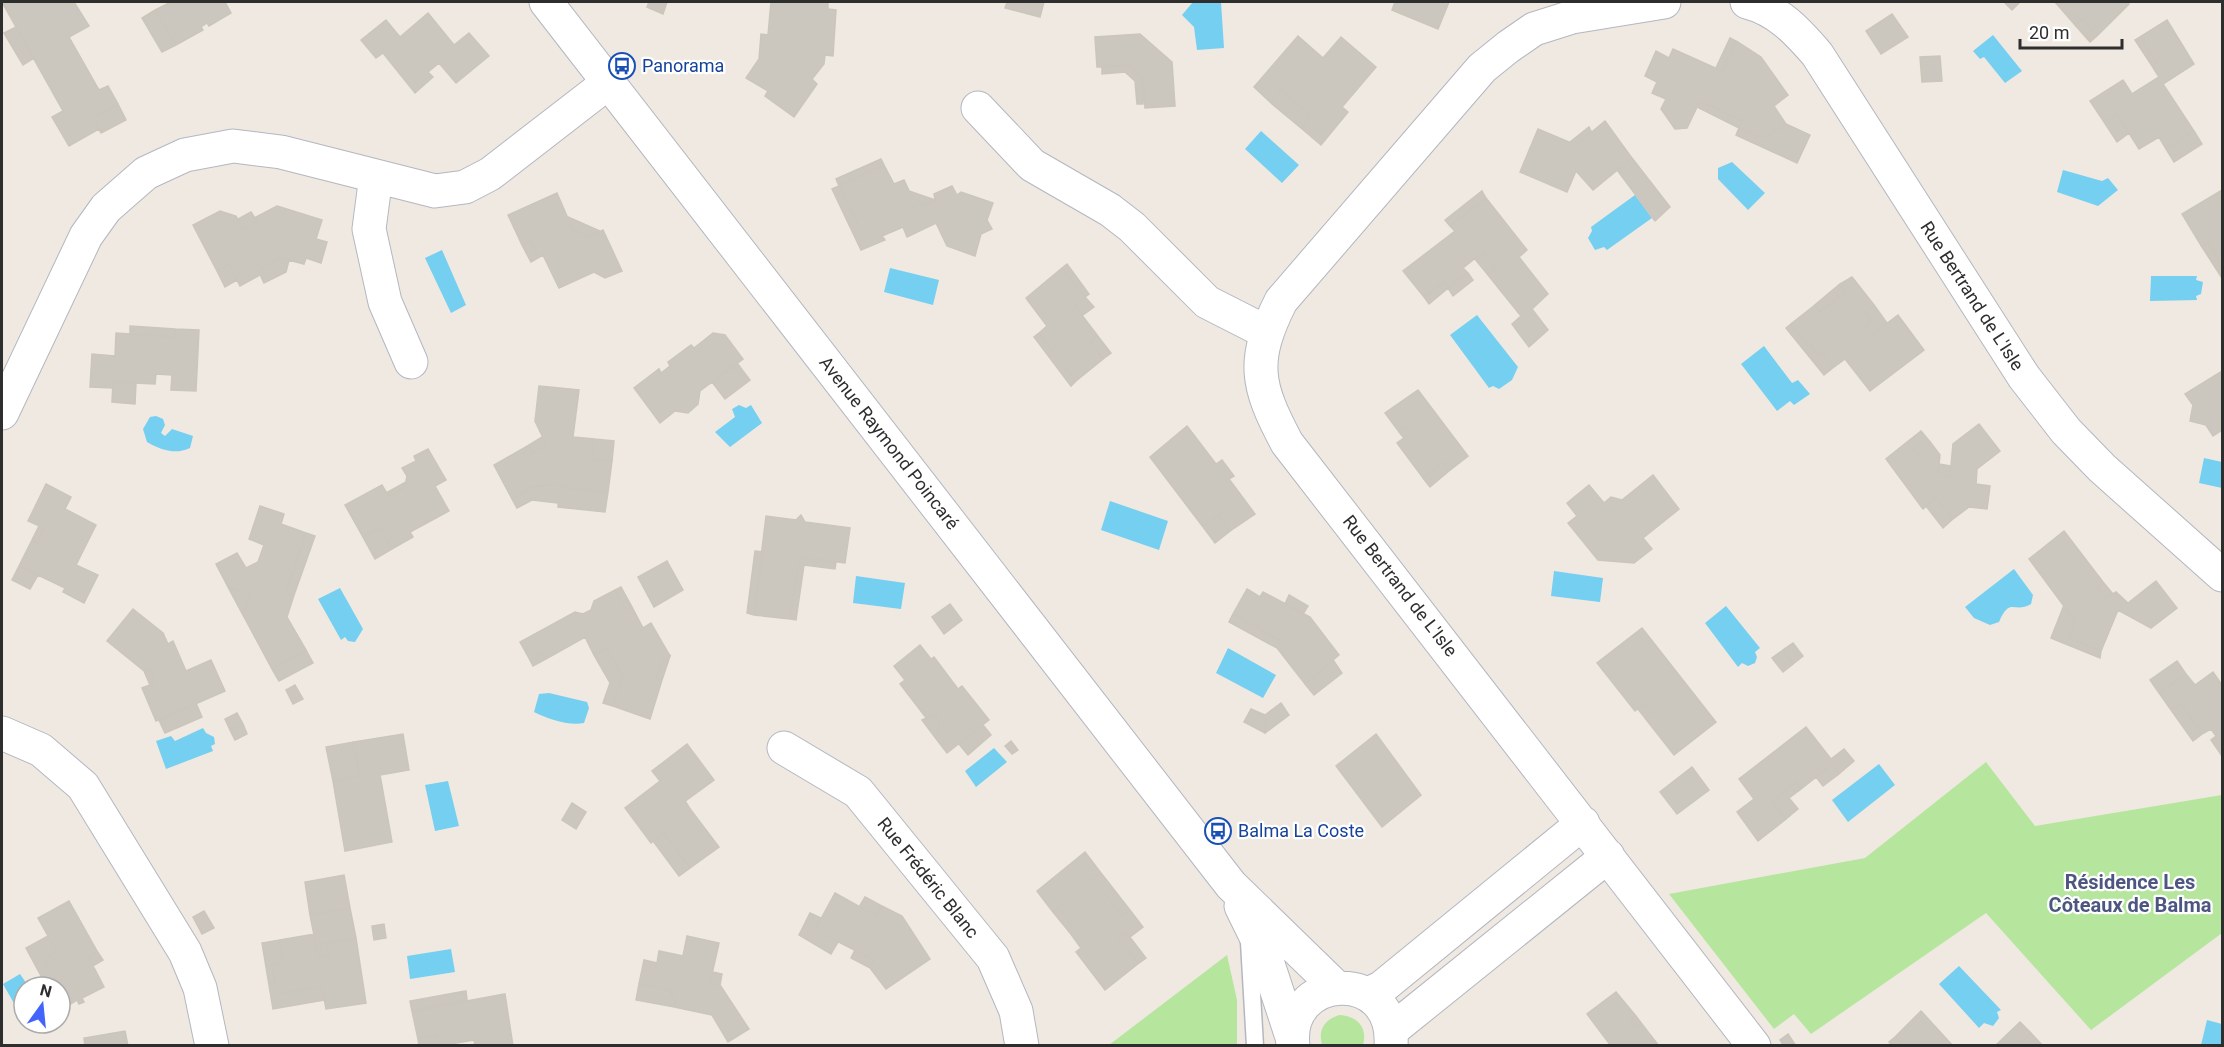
<svg xmlns="http://www.w3.org/2000/svg" width="2224" height="1047" viewBox="0 0 2224 1047" font-family="Roboto,sans-serif">
<style>
.green{fill:#b6e59e}
.water{fill:#75cff0}
.building{fill:#cbc7bf;stroke:#cbc5ba;stroke-width:1.5}
.lines{fill:none;stroke-linecap:round;stroke-linejoin:round}
.lane-casing{stroke:#b4b7c1;stroke-width:19}
.street-casing{stroke:#b4b7c1;stroke-width:35}
.secondary-casing{stroke:#b4b7c1;stroke-width:35}
.lane{stroke:#fff;stroke-width:16}
.street{stroke:#fff;stroke-width:33}
.secondary{stroke:#fff;stroke-width:33}
.labels{text-anchor:middle;stroke-width:4.5;stroke-linejoin:round;paint-order:stroke}
.transit-label{font-size:18px;fill:#164399;stroke:#fff;text-anchor:start}
.street-label{font-size:18px;fill:#2e2e2e;stroke:#fff}
.neighbourhood-label{font-size:20px;font-weight:bold;fill:#4d5680;stroke:#fff}
</style>
<rect width="100%" height="100%" fill="#efe9e1"/>
<path class="green" d="M1986 762 2035 826 2222 795V933L2091 1030 1986 913 1811 1034 1794 1014 1774 1029 1669 894 1865 858Z
M1227 955 1237 1000V1045H1109Z
M1339 1015C1357 1016 1368 1027 1363 1045H1322C1318 1030 1324 1020 1339 1015Z"/>
<path class="water" d="M1193 2H1221L1224 48 1197 50 1194 27 1182 15Z
M1993 35 2022 71 2005 83 1984 57 1980 59 1973 51Z
M1261 131 1299 165 1282 183 1245 149Z
M1732 162 1765 193 1748 210 1718 179V168Z
M2063 170 2102 181 2108 178 2118 190 2098 206 2057 192Z
M1635 195 1652 218 1607 250 1604 247 1595 250 1588 238 1592 231 1591 227Z
M442 250 466 305 451 313 425 258Z
M890 268 939 280 933 305 884 292Z
M2151 276H2197L2196 280 2203 282 2201 294 2196 296 2197 300 2150 301Z
M1477 315 1518 367 1512 380 1499 389 1493 386 1489 388 1450 335Z
M1764 346 1792 383 1798 380 1810 394 1794 405 1790 401 1777 411 1741 364Z
M739 405 746 408 751 405 762 423 730 447 715 432 735 417 732 409Z
M156 416 163 419 165 425 161 433 165 436 172 429 193 436 190 448C175 455 161 450 147 442L143 429 150 417Z
M2204 458 2222 462V488L2199 483Z
M1110 501 1168 521 1159 550 1101 530Z
M2014 569 2033 595 2031 604C2014 614 2010 596 1999 622L1990 625 1974 618 1965 607Z
M1554 571 1603 578 1600 602 1551 596Z
M856 576 905 583 901 609 853 603Z
M340 588 363 629 355 642 348 641 345 637 341 640 318 599Z
M1726 606 1760 648 1755 652 1757 657 1755 663 1748 666 1742 663 1738 667 1705 623Z
M1228 648 1276 675 1263 698 1216 673Z
M549 693 587 702 589 708 584 723C568 726 548 719 534 712L539 694Z
M203 728 206 733 214 737 215 744 211 746 213 751 166 769 156 741 171 736 175 741Z
M994 748 1007 762 976 787 965 771Z
M1879 764 1895 785 1848 822 1832 800Z
M448 781 459 826 435 831 425 785Z
M451 949 455 972 410 979 407 956Z
M1959 966 2001 1010 1997 1012 1999 1018 1993 1026 1984 1023 1979 1028 1939 984Z
M20 974 29 987H24V1021L3 984Z
M2207 1020 2222 1024V1045H2201Z"/>
<path class="building" d="M2 2H74L89 26 69 37 99 90 108 86 118 104 93 118 99 129 69 146 52 117 63 111Z
M171 2H225L231 13 209 26 207 23 201 27 203 30 176 45 155 10Z
M649 2H667L663 14 647 7Z
M771 2H828V9L836 10 833 56 825 55 824 64 812 79 817 84 794 117 765 96 768 91 746 78 759 59 761 34 768 35Z
M1007 2H1044L1040 17 1005 8Z
M1395 2H1449L1438 29 1392 10Z
M2004 2H2020L2012 10Z
M2055 2H2126L2129 4 2097 36 2082 19 2075 25Z
M155 10 176 45 162 52 142 18Z
M428 13 454 45 469 33 489 56 456 83 439 63 428 72 433 77 415 93 383 53 376 58 361 40 386 20 400 37Z
M1892 14 1908 37 1881 54 1866 31Z
M2082 19 2097 36 2090 42 2075 25Z
M2167 20 2194 64 2163 84 2194 131 2166 149 2159 137 2139 149 2117 114 2104 122 2090 101 2123 80 2132 94 2159 77 2152 66 2157 63 2140 37Z
M16 27 34 58 23 65 4 33Z
M1140 34 1172 62 1175 106 1145 108 1143 77 1128 65 1097 67 1095 37Z
M1298 36 1323 58 1341 37 1376 67 1342 107 1348 112 1321 145 1301 128 1311 117 1282 89 1271 103 1254 87Z
M2140 37 2157 63 2152 66 2135 40Z
M1730 38 1736 41 1722 71 1716 68Z
M1736 41 1761 57 1788 95 1774 106 1786 124 1763 139 1739 128 1743 121 1700 101 1687 128 1675 129 1661 109 1666 99 1652 93 1657 82 1645 76 1656 51 1669 58 1673 49 1722 71Z
M1940 56 1942 81 1922 82 1920 57Z
M1128 65 1143 77V104H1137L1135 81 1125 72 1102 74V67Z
M1282 89 1311 117 1301 128 1271 103Z
M1700 101 1743 121 1739 128 1697 107Z
M118 104 126 120 101 133 93 118Z
M2117 114 2129 133 2117 142 2104 122Z
M1605 121 1632 158 1593 190 1576 171 1567 192 1520 172 1538 129 1576 145Z
M1786 124 1810 135 1797 163 1736 135 1739 128 1763 139Z
M1589 127 1591 131 1576 145 1570 142Z
M2194 131 2202 144 2174 162 2166 149Z
M1632 158 1670 207 1655 221 1617 170Z
M881 159 884 165 839 186 836 179Z
M884 165 894 184 904 180 912 197 926 205 935 200 934 194 952 186 957 195 961 192 993 203 987 220 992 229 981 234 975 256 947 246 936 223 907 237 903 227 882 236 885 240 861 250 850 227 858 224 839 186Z
M839 186 858 224 850 227 832 189Z
M2222 190V266L2208 242 2202 247 2182 214Z
M909 191 935 200 926 205 912 197Z
M1482 191 1486 198 1450 226 1445 220Z
M557 193 573 230 589 237 603 230 622 271 605 278 594 272 559 288 543 255 538 258 530 241 522 245 508 215Z
M1486 198 1527 250 1519 257 1548 294 1532 309 1548 330 1529 347 1512 324 1521 316 1488 275 1495 268 1483 252 1463 268 1468 273 1448 288 1444 282 1424 297 1403 271 1455 231 1450 226Z
M277 206 322 220 316 239 327 242 321 263 306 258 304 264 281 258 258 270 260 275 240 286 229 264 217 271 193 225 220 211 236 216 243 229 257 221 254 218Z
M251 212 257 221 243 229 238 219Z
M568 217 600 231 589 237 573 230Z
M530 241 538 258 531 262 522 245Z
M2208 242 2222 266V316V278L2202 247Z
M1483 252 1495 268 1488 275 1475 259Z
M281 258 289 260 286 272 264 283 258 270Z
M229 264 237 280 225 287 217 271Z
M1067 264 1089 294 1085 297 1062 268Z
M1062 268 1085 297 1075 306 1097 335 1090 341 1103 359 1076 381 1039 333 1047 326 1026 298Z
M1468 273 1473 280 1453 296 1448 288Z
M1852 277 1874 305 1865 313 1871 320 1866 325 1873 334 1898 315 1924 350 1870 391 1845 359 1834 367 1822 353 1819 355 1809 343 1806 344 1791 324 1815 305 1820 312 1845 292 1840 284Z
M1444 282 1448 288 1429 304 1424 297Z
M1840 284 1845 292 1820 312 1815 305Z
M1085 297 1094 307 1083 315 1075 306Z
M1874 305 1887 323 1873 334 1866 325 1871 320 1865 313Z
M1791 324 1806 344 1809 343 1819 355 1822 353 1834 367 1824 375 1786 328Z
M130 326 175 329V337L130 334Z
M175 329 199 330 196 391 171 390 172 375 156 374 155 384 113 382V388L90 387 92 354 115 356 116 333 175 337Z
M713 333 725 335 743 359 700 391 698 404 688 413 675 411 660 423 634 388 659 369 661 373 670 366 668 362 691 345 694 348Z
M1039 333 1076 381 1071 386 1034 337Z
M1097 335 1111 353 1103 359 1090 341Z
M737 363 750 380 725 399 712 382Z
M2222 371V430L2213 436 2206 425 2190 421 2193 405 2185 394Z
M113 382 136 383 135 404 112 402Z
M539 386 579 390 573 437 594 439 592 459 612 461 608 492 561 487V484L531 487 512 499 494 465 529 445 533 453 542 449 546 444 535 421Z
M1418 390 1468 456 1449 471 1442 462 1423 478 1397 443 1411 433 1406 426 1399 432 1385 413Z
M1979 424 2000 451 1977 469 1976 484 1990 486 1987 509 1969 507 1953 519 1936 498 1923 509 1886 459 1907 442 1917 454 1931 443 1940 455 1938 473 1950 476 1953 444Z
M1187 426 1216 464 1222 460 1234 476 1229 479 1255 514 1230 531 1218 515 1203 527 1150 457Z
M1406 426 1411 433 1404 438 1399 432Z
M1921 431 1931 443 1917 454 1907 442Z
M542 437 546 444 542 449 533 453 529 445Z
M594 439 614 441 612 461 592 459Z
M428 449 446 480 435 486 449 511 410 532 413 537 392 549 380 527 363 537 345 505 382 485 389 497 405 487 407 476 402 468 416 461 414 456Z
M1442 462 1449 471 1430 487 1423 478Z
M1939 464 1950 466V476L1938 473Z
M1653 475 1679 509 1643 538 1652 549 1634 563 1598 560 1568 523 1577 516 1567 503 1589 485 1604 503 1611 497 1622 500Z
M406 482 405 487 389 497 386 493Z
M46 484 71 497 65 509 96 525 76 565 98 575 84 603 63 592 65 588 19 566 32 540 37 543 44 528 28 521Z
M561 484V487L608 492 605 512 558 507V503L532 500 517 508 512 499 531 487Z
M1936 498 1953 519 1943 528 1926 506Z
M260 506 284 514 281 524 306 533 286 593 294 595 287 617 306 650 272 669 243 615 250 594 228 587 216 564 237 553 246 568 258 562 264 545 249 539Z
M801 515 805 522 850 528 845 563 799 557 790 619 754 615 766 516 796 520Z
M1218 515 1230 531 1215 543 1203 527Z
M39 526 44 528 37 543 32 540Z
M380 527 392 549 375 559 363 537Z
M2064 531 2103 582 2097 588 2106 598 2116 592 2128 603 2156 581 2177 608 2151 628 2118 610 2101 651 2069 638 2075 621 2029 559Z
M306 533 315 536 294 595 286 593Z
M755 551 763 552 754 615 747 613Z
M799 557 836 562 835 569 804 565 796 620 790 619Z
M667 561 683 590 654 607 638 577Z
M19 566 38 575 30 589 12 580Z
M2103 582 2112 593 2106 598 2097 588Z
M228 587 250 594 243 615Z
M621 587 632 607 626 610 615 590Z
M1247 589 1260 597 1263 592 1310 617 1339 655 1305 684 1277 648 1281 641 1233 614Z
M615 590 626 610 632 607 643 628 651 623 670 656 663 660 656 678 662 680 650 719 613 706 623 677 607 648 594 655 585 637 546 659 543 653 530 660 520 642 575 612 583 614 591 610 594 601Z
M1289 595 1308 606 1303 614 1285 604Z
M950 604 962 620 944 634 932 617Z
M2064 605 2075 621 2069 638 2101 651 2100 658 2051 638Z
M133 609 163 633 168 644 173 641 186 671 211 660 225 691 156 721 142 688 155 683 150 669 144 671 107 641Z
M1233 614 1281 641 1277 648 1229 622Z
M1642 628 1716 722 1674 755 1645 718 1651 713 1644 704 1635 711 1597 663Z
M1793 643 1803 656 1793 664 1783 650Z
M920 645 931 659 934 657 958 689 962 686 989 720 947 753 937 740 939 721 934 714 927 719 900 684 905 680 894 666Z
M607 648 623 677 613 706 603 703 610 683 594 655Z
M306 650 313 663 279 681 272 669Z
M1783 650 1793 664 1783 672 1772 658Z
M543 653 546 659 533 666 530 660Z
M670 656 662 680 656 678 663 660Z
M1333 660 1342 673 1314 695 1305 684Z
M2177 661 2186 674 2159 693 2150 680Z
M150 669 155 683 150 685 144 671Z
M2213 672 2222 685V756L2211 740 2216 736 2211 729 2202 734 2181 704 2171 710 2159 693 2186 674 2195 685Z
M295 685 303 699 293 704 286 690Z
M196 703 202 717 165 733 159 720Z
M1281 703 1289 715 1265 733V715Z
M1644 704 1651 713 1645 718 1638 709Z
M2181 704 2202 734 2193 741 2171 710Z
M1251 709 1265 715V733L1244 722Z
M237 713 243 724 230 730 225 719Z
M934 714 939 721 937 740 922 720Z
M243 724 247 734 235 740 230 730Z
M983 725 991 735 968 755 959 744Z
M1806 727 1831 759 1844 749 1854 761 1840 773 1833 764 1801 789 1796 782 1772 801 1786 819 1758 841 1737 812 1754 799 1739 779Z
M403 734 409 770 380 775 392 842 345 851 333 781 360 776 353 742Z
M1376 734 1421 795 1382 827 1336 766Z
M1011 741 1018 750 1012 754 1005 746Z
M353 742 360 776 333 781 326 747Z
M687 744 714 780 680 805 686 814 691 810 719 847 690 868 664 833 651 843 625 808 660 781 652 771Z
M1833 764 1840 773 1823 786 1816 777Z
M1692 767 1709 790 1677 814 1660 792Z
M1796 782 1801 789 1789 798 1798 809 1786 819 1772 801Z
M685 801 691 810 686 814 680 805Z
M572 803 586 812 576 829 562 820Z
M664 833 690 868 679 876 653 841Z
M1085 852 1101 873 1093 879 1122 916 1130 910 1143 927 1130 937 1126 932 1117 938 1139 963 1105 990 1076 952 1081 948 1070 933 1075 929 1058 907 1053 912 1037 891Z
M1101 873 1130 910 1122 916 1093 879Z
M344 875 350 908 310 915 305 882Z
M835 893 876 916 882 906 902 916 930 959 886 989 870 968 874 960 815 930Z
M865 897 882 906 876 916 859 907Z
M69 901 97 951 88 956 104 987 82 998 84 1002 79 1004 77 1000 69 1005 44 959 57 952 38 918Z
M1058 907 1075 929 1070 933 1053 912Z
M350 908 356 938 316 945 310 915Z
M204 911 214 928 202 934 193 917Z
M810 913 821 918 815 930 838 942 831 954 799 935Z
M384 924 386 938 374 940 372 926Z
M1126 932 1146 958 1139 963 1117 938Z
M314 934 318 958 329 955 327 943 356 938 366 1003 326 1009 322 987 277 994 272 965 283 963 279 940Z
M48 936 57 952 44 959 59 987H47L26 948Z
M687 936 719 943 710 983 720 985 749 1029 728 1042 712 1015 674 1007 676 1001 669 990 639 984 644 960 657 963 659 951 683 956Z
M279 940 283 963 272 965 277 994 322 987 325 1000 273 1009 262 943Z
M327 943 329 955 318 958 316 945Z
M855 950 874 960 870 968 851 958Z
M97 951 103 960 93 966 88 956Z
M713 972 722 974 720 985 710 983Z
M639 984 669 990 676 1001 674 1007 636 1000Z
M60 989 69 1005 60 1010Z
M466 991 467 1000 412 1011 410 1001Z
M1616 992 1636 1016 1630 1020 1637 1028 1642 1024 1659 1046H1611L1587 1014Z
M505 994 513 1046H475L474 1040 439 1046 437 1035 418 1039 412 1011Z
M1921 1011 1953 1046H1903L1895 1037Z
M1636 1016 1642 1024 1637 1028 1630 1020Z
M2020 1022 2031 1033 2018 1046H1995Z
M125 1031 128 1046H85L84 1038Z
M2031 1033 2043 1046H2018Z
M1788 1034 1796 1046H1784L1780 1040Z
M437 1035 439 1046H419L418 1039Z
M1895 1037 1903 1046H1893L1889 1042Z"/>
<g class="lines">
<defs>
<path id="lane" d="M1249 942 1255 1046"/>
<path id="street" d="M1664 2 1572 17 1534 29 1508 47 1482 68 1281 301C1251 361 1256 385 1287 443L1754 1046
M1747 2C1778 10 1797 31 1817 54L2024 377 2066 431 2102 468 2222 575
M978 108 1032 165 1110 210 1132 227 1207 302 1266 332
M376 176 369 229 385 302 411 362
M2 413 86 236 106 208 146 173 185 155 233 146 281 152 435 191 465 187 490 174 609 82
M2 733 41 750 83 786 185 952 200 988 212 1046
M784 748 858 792 993 958 1016 1011 1022 1046
M1368 994 1381 988 1583 823
M1392 1030 1608 856"/>
<path id="secondary" d="M546 2 1231 885 1336 987
M1241 906 1265 955 1292 1037
M1293 1046C1284 973 1396 965 1391 1046"/>
</defs>
<use href="#lane" class="lane-casing"/>
<use href="#street" class="street-casing"/>
<use href="#secondary" class="secondary-casing"/>
<use href="#lane" class="lane"/>
<use href="#street" class="street"/>
<use href="#secondary" class="secondary"/>
</g>
<defs>
<symbol id="bus-ring" viewBox="-11 -11 22 22"><circle r="9.5" fill="#fff" stroke="#1a4fb4" stroke-width="1.5"/><path d="M-5-6H5V4H4V6H2V4H-2V6H-4V4H-5ZM-3.5-4V0h7V-4ZM-3.5 1.2v1.5H-2V1.2ZM2 1.2v1.5H3.5V1.2Z" fill="#1a4fb4"/></symbol>
</defs>
<g fill-rule="evenodd">
<use href="#bus-ring" x="607" y="51" width="30" height="30"/>
<use href="#bus-ring" x="1203" y="816" width="30" height="30"/>
</g>
<g class="labels">
<g class="transit-label">
<text x="642" y="72">Panorama</text>
<text x="1238" y="837">Balma La Coste</text>
</g>
<g class="street-label">
<text transform="translate(1972 296) rotate(57)" y="6">Rue Bertrand de L'Isle</text>
<text transform="translate(889 443) rotate(52)" y="6">Avenue Raymond Poincaré</text>
<text transform="translate(1400 586) rotate(52)" y="6">Rue Bertrand de L'Isle</text>
<text transform="translate(928 878) rotate(51)" y="6">Rue Frédéric Blanc</text>
</g>
<g class="neighbourhood-label">
<text x="2130" y="889">Résidence Les<tspan x="2130" dy="23">Côteaux de Balma</tspan></text>
</g>
</g>
<rect width="2224" height="1047" fill="none" stroke="#2e2e2e" stroke-width="6"/>
<g transform="translate(42 1005) rotate(15)"><circle r="28" fill="#ffffff" stroke="#ababab" stroke-width="1.5"/>
<path d="M0-4.5L10 22L0 15L-10 22Z" fill="#4264fb"/>
<text y="-9" font-size="16" font-weight="bold" text-anchor="middle" fill="#2e2e2e">N</text>
</g>
<path d="M2020 39v9h102v-9" fill="none" stroke="#2e2e2e" stroke-width="3"/>
<text x="2029" y="39" font-size="18" fill="#2e2e2e" stroke="#ffffff" stroke-width="4.5" paint-order="stroke">20 m</text>
</svg>
